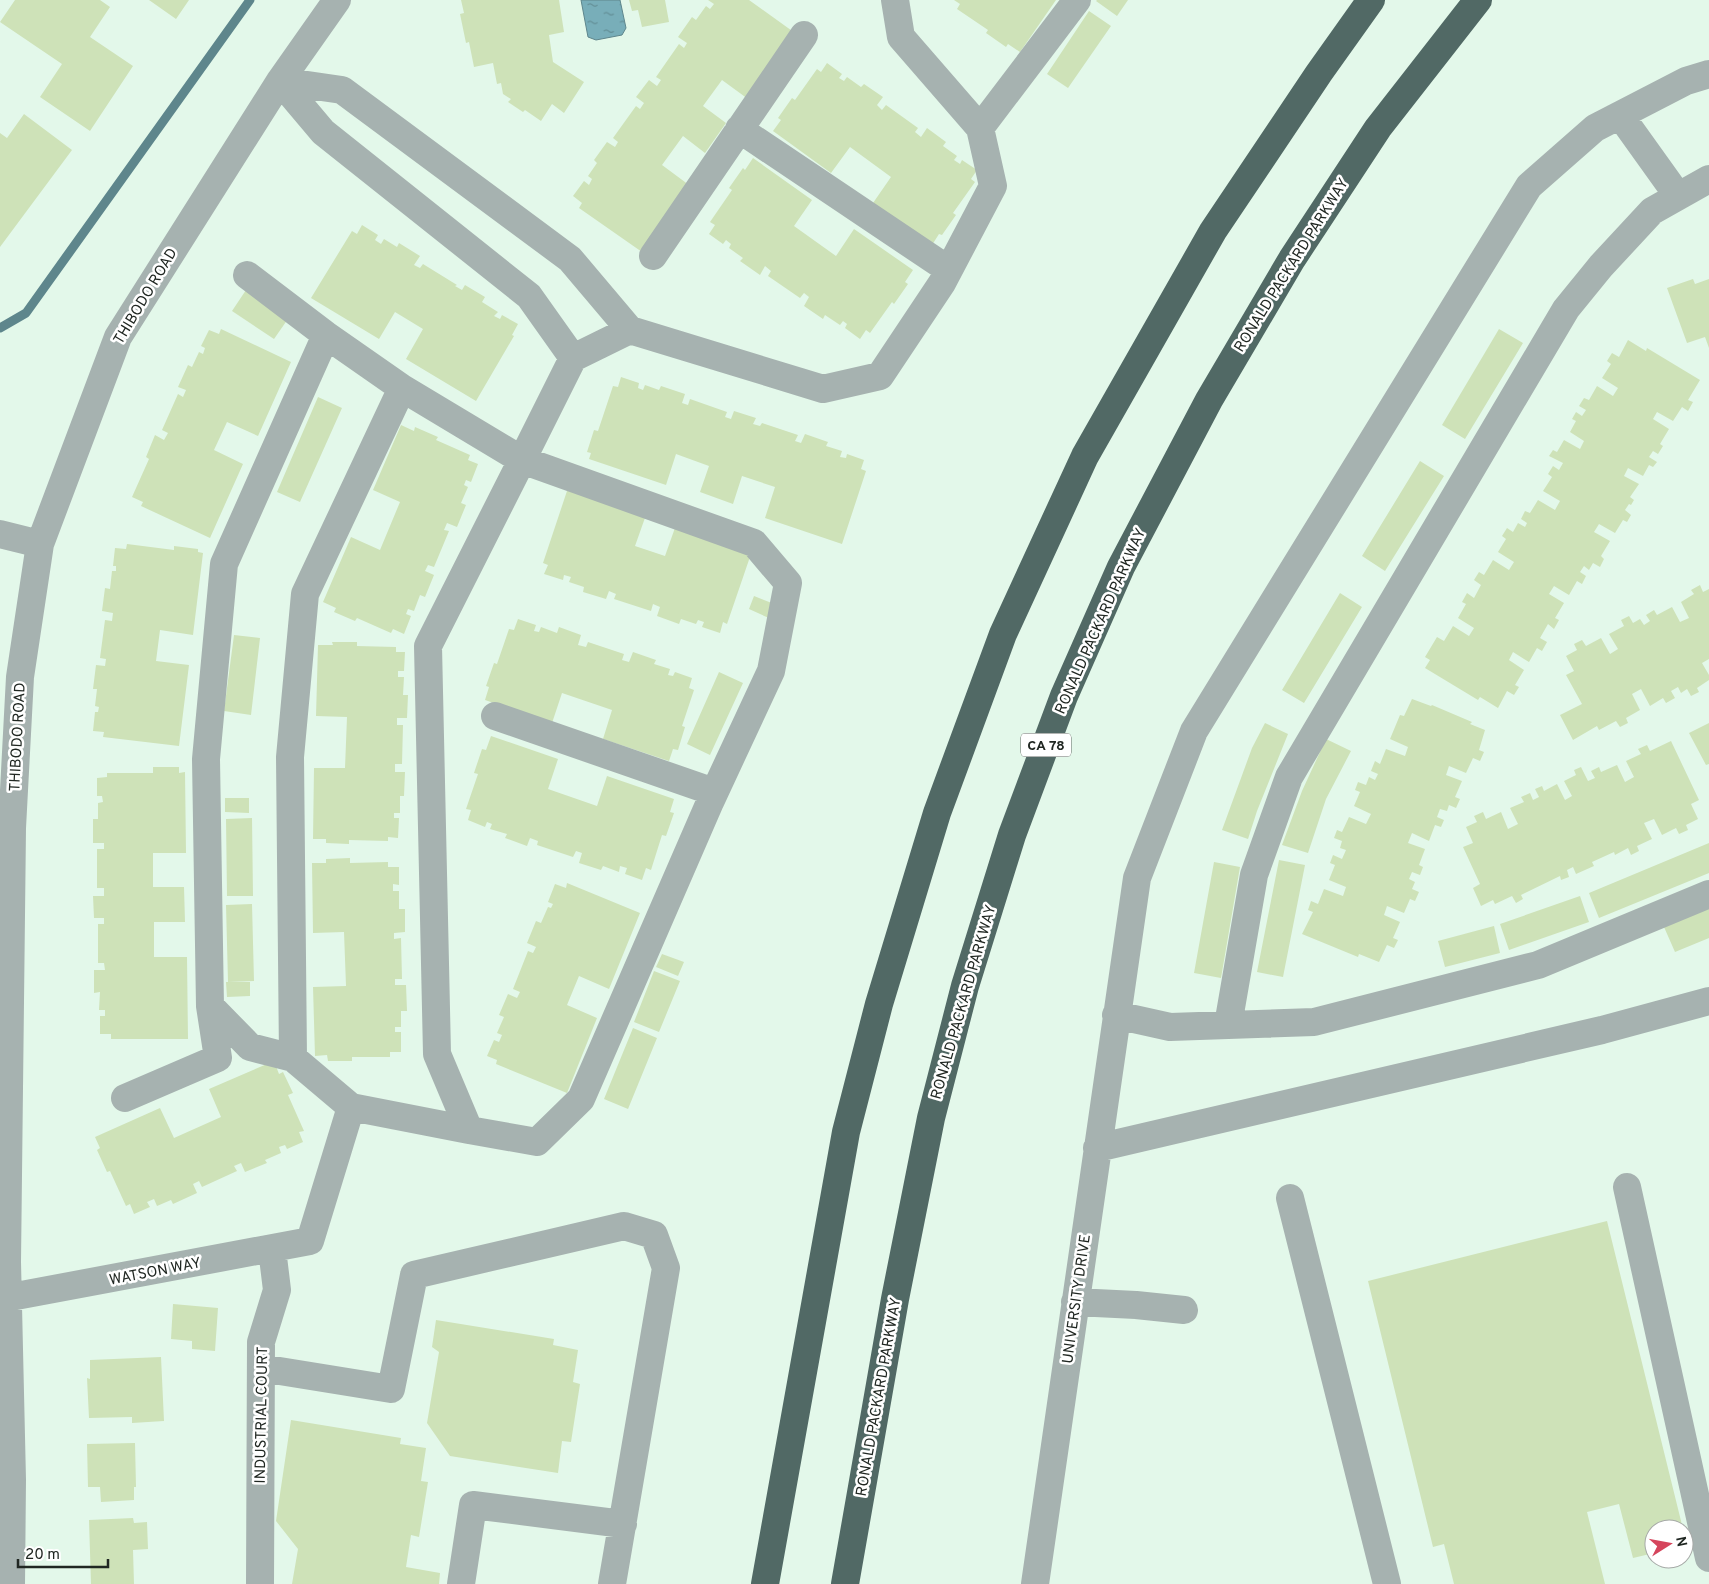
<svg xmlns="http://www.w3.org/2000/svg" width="1709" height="1584" viewBox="0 0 1709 1584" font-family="Overpass,sans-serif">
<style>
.water{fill:url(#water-ripples);stroke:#5e868c}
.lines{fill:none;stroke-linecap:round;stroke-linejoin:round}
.stream{stroke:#5e868c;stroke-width:9}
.building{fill:#cee2b8}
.minor{stroke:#a6b2b0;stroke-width:28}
.highway{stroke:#516965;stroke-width:28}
.labels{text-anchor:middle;stroke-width:5;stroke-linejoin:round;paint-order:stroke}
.shield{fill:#fff;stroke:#636864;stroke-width:1}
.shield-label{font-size:14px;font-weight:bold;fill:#202722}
.street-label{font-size:15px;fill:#202722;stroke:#fff}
</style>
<defs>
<pattern id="water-ripples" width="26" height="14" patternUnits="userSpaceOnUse" patternTransform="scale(1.25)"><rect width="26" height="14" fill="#78aeb9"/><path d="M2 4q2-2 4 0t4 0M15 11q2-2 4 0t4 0" fill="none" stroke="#628e96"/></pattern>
</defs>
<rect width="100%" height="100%" fill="#e3f8ea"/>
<path class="water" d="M581 0H620L626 28 622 35 596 40 588 37Z"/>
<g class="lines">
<path class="stream" d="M0 328 26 313 250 0"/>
</g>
<path class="building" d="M15 0H100L110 7 90 37 133 66 90 131 40 97 62 64 0 22Z
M149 0H189L176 19Z
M461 0H559L564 32 549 35 553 62 584 82 564 113 552 104 541 121 525 110 523 112 508 102 511 99 503 94 501 83 497 84 493 63 474 67 469 42 466 43 460 14 464 13Z
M629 0H665L669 22 642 27 638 10 632 11Z
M708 0H749L795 33 748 99 722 80 703 106 726 123 705 153 683 136 662 165 689 185 642 252 579 208 582 203 573 196 584 181 589 185 592 179 588 176 597 163 594 160 607 142 615 147 618 142 613 138 636 106 640 109 644 103 636 97 649 80 657 86 661 80 656 77 679 44 684 48 687 43 678 37 692 17 696 20 706 6 710 9 714 4Z
M954 0H1056L1020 52 1008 44 1006 47 986 33 988 30 957 9 960 4Z
M1097 0H1128L1117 16 1096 1Z
M1089 11 1111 26 1068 88 1047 74Z
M827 63 842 74 839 78 844 81 847 77 861 87 864 84 883 97 877 105 882 110 886 105 918 128 915 132 921 137 927 128 946 142 943 146 957 156 954 160 960 164 962 160 977 170 971 179 975 182 953 213 956 215 942 235 939 234 932 245 873 203 891 177 850 147 831 173 773 131 781 120 778 118 792 98 795 100 817 69 821 72Z
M24 114 72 150 0 247V133L7 138Z
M753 158 812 200 794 226 836 256 854 229 913 270 905 282 908 284 894 304 892 302 870 333 866 330 860 339 845 328 847 324 843 321 840 325 825 315 823 319 804 306 809 297 804 293 800 298 768 276 771 271 765 266 760 275 740 261 743 258 729 248 731 244 726 240 723 244 709 234 715 225 710 222 732 190 729 188 743 168 745 170Z
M362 225 378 235 375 240 381 244 384 239 397 247 399 243 420 256 414 265 420 268 423 264 457 285 455 286 462 290 465 285 485 297 482 302 498 312 494 316 500 319 502 315 518 324 512 335 514 336 476 401 406 359 423 329 395 312 379 339 311 298 352 231 357 234Z
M1693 279 1695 284 1709 279V348L1705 337 1687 343 1667 288Z
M248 287 290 316 274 339 232 311Z
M221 329 291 362 258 436 227 422 214 450 243 464 210 538 141 506 143 502 132 497 149 459 146 457 155 435 164 440 168 433 162 430 178 394 183 397 186 390 178 387 188 365 192 367 199 352 203 354 205 348 201 346 209 330 219 334Z
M1499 329 1523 343 1465 439 1442 425Z
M1628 340 1646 351 1647 348 1700 380 1688 400 1693 402 1688 411 1682 407 1673 421 1657 412 1653 419 1669 429 1660 444 1663 446 1658 454 1653 451 1649 457 1657 462 1653 467 1649 465 1643 476 1628 468 1624 476 1639 484 1630 497 1634 500 1631 505 1629 504 1625 510 1631 515 1627 522 1623 520 1615 533 1599 524 1594 532 1610 541 1601 556 1604 559 1600 567 1593 563 1589 570 1584 566 1580 572 1586 576 1582 584 1577 581 1569 595 1554 586 1549 594 1564 603 1555 618 1559 620 1554 629 1548 624 1540 638 1547 642 1542 651 1537 648 1529 662 1513 652 1509 660 1524 670 1515 685 1519 687 1514 695 1507 691 1498 708 1480 697 1478 700 1425 668 1430 660 1425 657 1437 637 1444 641 1453 626 1469 636 1474 628 1458 618 1466 604 1462 602 1467 593 1474 598 1481 585 1474 580 1479 572 1484 575 1493 560 1509 570 1514 562 1498 552 1506 539 1502 536 1507 528 1513 532 1518 523 1525 527 1527 523 1521 519 1525 511 1530 513 1538 500 1555 510 1560 501 1543 491 1552 477 1548 474 1553 466 1559 470 1563 463 1549 456 1553 450 1557 452 1564 440 1580 449 1584 441 1570 432 1576 421 1572 419 1576 412 1582 416 1586 410 1579 406 1584 398 1589 400 1597 386 1613 396 1618 388 1602 378 1611 364 1607 361 1612 353 1619 357Z
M621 377 639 383 638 388 643 390 645 385 659 390 661 386 685 394 682 403 688 405 690 399 727 412 725 417 731 419 734 411 756 418 753 424 760 426 762 423 798 435 795 441 801 443 805 434 828 442 826 446 842 451 840 457 846 458 847 454 864 460 861 469 866 471 842 544 765 518 775 487 742 476 733 504 700 492 709 466 676 454 666 485 589 459 591 453 587 452 594 430 598 431 613 386 618 387Z
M318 397 342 408 300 502 277 492Z
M401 425 414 431 415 427 438 437 436 440 470 455 468 460 478 464 471 482 466 480 464 485 468 487 461 503 466 505 457 527 447 523 444 530 449 531 434 567 428 565 425 571 434 575 425 597 420 595 414 611 408 609 406 614 411 616 404 634 393 629 391 633 357 618 355 621 334 612 336 608 323 602 351 537 380 550 400 502 373 490Z
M1420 461 1444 476 1385 571 1362 556Z
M568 488 646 515 635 546 665 556 676 525 752 551 727 624 723 622 720 633 702 627 704 622 698 620 696 624 681 619 679 624 657 616 660 607 653 604 651 611 614 599 616 594 609 591 606 599 583 592 584 587 569 582 571 577 564 575 563 580 544 574 548 565 543 563Z
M127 544 174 550V546L198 549V552L203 553 193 635 160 630 156 661 189 665 179 746 103 737 104 732 93 731 95 712H98L99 707 95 706 97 689H93L96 665 105 666 106 659 100 658 105 620 112 621 113 613 102 611 105 588 110 589 112 571H116V566H113L115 548 126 549Z
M1700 585 1703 592 1709 589V659L1702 663 1709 675V680L1697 688 1699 692 1691 696 1687 689 1681 693 1678 687 1671 691 1675 698 1666 703 1663 698 1650 706 1641 689 1632 694 1640 710 1626 718 1628 723 1620 727 1616 721 1599 730 1597 726 1573 740 1560 715 1582 704 1566 675 1574 671 1566 656 1577 650 1574 644 1582 640 1586 646 1601 638 1610 654 1618 649 1609 634 1624 626 1621 620 1629 616 1633 623 1640 619 1644 625 1650 621 1646 615 1654 610 1657 615 1672 607 1680 622 1689 618 1681 602 1694 594 1691 590Z
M1340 593 1362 607 1304 703 1282 690Z
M754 596 777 605 771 619 749 609Z
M518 619 536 625 534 631 539 632 541 627 557 633 559 627 581 635 578 645 586 647 588 642 624 654 622 660 629 662 633 652 656 660 654 664 670 669 668 675 673 676 675 672 692 678 689 688 694 690 682 726 685 727 678 750 673 749 669 761 603 739 612 710 562 693 552 723 485 700 489 687 486 686 494 663 497 664 509 629 514 630Z
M234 635 260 638 251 715 224 711Z
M332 642H357V646L396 647V652H405L404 671H398V677H404L403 695H408L407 718H397V725H403L402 764H395V772H405L404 796H400V813H394V818H399L398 838 388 837V841L349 840V844L326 843V839H313L314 768H345L347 717 316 716 318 645H333Z
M719 672 743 683 710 755 687 744Z
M1412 699 1431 706 1432 705 1472 722 1470 724 1485 730 1479 750 1484 752 1480 761 1473 758 1466 773 1449 766 1446 775 1462 781 1455 797 1460 799 1456 808 1449 805 1447 811 1440 809 1437 817 1444 820 1441 827 1435 825 1429 841 1412 833 1408 843 1425 849 1419 865 1423 867 1420 875 1412 872 1409 879 1415 882 1412 889 1419 892 1415 901 1410 899 1404 913 1387 906 1384 915 1400 922 1393 938 1398 940 1394 948 1387 945 1379 962 1359 954 1358 957 1302 934 1313 912 1308 910 1311 901 1318 904 1324 889 1343 896 1346 887 1329 880 1335 865 1330 863 1333 855 1342 859 1346 850 1340 848 1342 841 1334 838 1337 830 1342 832 1349 817 1366 824 1371 814 1354 806 1360 792 1355 790 1358 782 1366 785 1369 777 1375 780 1378 774 1371 771 1375 761 1380 764 1386 749 1405 756 1408 747 1390 739 1400 715 1404 716Z
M1265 723 1288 734 1257 811 1248 839 1222 830 1252 748Z
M1709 723V764L1706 765 1689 733Z
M491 736 558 759 548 789 597 806 607 776 674 799 670 812 674 813 666 836 662 835 651 870 646 868 642 880 625 874 627 868 620 866 619 872 603 866 601 870 579 863 582 853 576 851 573 857 537 845 538 841 530 838 527 846 505 838 507 834 490 829 492 824 487 822 485 827 468 820 471 810 466 809 478 774 474 773 482 749 486 750Z
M1326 739 1351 751 1326 799 1308 853 1282 845 1302 791Z
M1671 741 1699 800 1691 804 1698 819 1686 825 1688 830 1679 834 1676 828 1662 835 1654 819 1644 823 1652 839 1637 846 1639 851 1631 855 1628 848 1615 855 1614 852 1592 862 1594 866 1576 874 1573 867 1567 870 1569 877 1561 880 1560 876 1521 895 1523 899 1516 903 1512 896 1495 904 1493 900 1481 906 1473 888 1480 884 1463 847 1473 843 1466 827 1477 822 1474 816 1483 812 1486 819 1501 812 1508 829 1518 824 1510 808 1524 802 1521 797 1530 793 1533 800 1539 797 1535 789 1542 786 1544 791 1557 784 1565 800 1572 796 1564 781 1576 775 1574 770 1581 767 1588 781 1595 778 1591 771 1599 767 1601 772 1617 765 1625 782 1634 777 1626 761 1641 754 1638 749 1647 745 1650 751Z
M153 767H179V773L185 772 186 853H153V887H184L185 922H154V957H187L188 1039H111V1034H100V1016H105V1010H99L100 992 94 993V970H105L104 963H98V924H104V918H94L93 896H104V888H97V849H104V843H93V819H98V803L103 802 102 796H97V778L107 777V773H153Z
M225 798H249V813L225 812Z
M252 818 253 896H227L226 819Z
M1709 843V873L1599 918 1589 893Z
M350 858V863L388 862V867H399V885L393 884V891H399V909H405V932L394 933V939L401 938 402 979H395V985H406L407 1011H401V1027H395V1032H401V1052H390V1057H352V1061H328L327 1055 315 1056 313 987 346 986 344 932 313 933 312 863H326V859Z
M1279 860 1305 865 1283 977 1257 972Z
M1214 862 1240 867 1221 978 1194 973Z
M567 883 640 913 609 989 579 976 567 1005 597 1018 567 1093 496 1064 497 1060 487 1056 494 1040 499 1042 502 1035 497 1033 504 1017 499 1015 508 994 517 998 520 992 513 989 528 951 533 953 536 947 527 943 536 921 541 923 548 907 551 908 553 904 548 902 555 884 566 888Z
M1580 896 1589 922 1509 950 1500 924Z
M252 904 254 981 228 982 226 905Z
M1709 908V938L1675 952 1664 927Z
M1494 926 1500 953 1445 967 1438 941Z
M662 954 684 962 678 976 656 967Z
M654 971 680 981 659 1032 634 1022Z
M226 982H250V996L227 997Z
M633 1028 657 1038 628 1109 604 1099Z
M274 1061 279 1074 283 1072 293 1093 288 1095 304 1131 299 1132 303 1142 287 1149 285 1145 279 1147 281 1153 265 1160 267 1163 245 1172 241 1163 234 1166 237 1171 202 1187 199 1181 193 1184 197 1193 173 1204 171 1200 157 1206 154 1199 147 1202 150 1207 134 1214 130 1204 126 1206 110 1171 107 1172 97 1150 100 1148 95 1137 160 1108 174 1138 221 1117 209 1089Z
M1607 1221 1683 1529H1654V1553L1633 1558 1619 1504 1587 1512 1605 1584H1454L1444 1544 1433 1547 1368 1281Z
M173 1304 218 1308 215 1351 192 1349V1341L171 1339Z
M436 1320 554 1339 553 1345 578 1350 573 1382 580 1384 571 1442 562 1441 558 1473 450 1456 427 1423 439 1352 432 1347Z
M161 1357 164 1421 132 1423V1417L89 1418 87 1378 90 1379V1360Z
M291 1420 401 1438 400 1444 426 1448 421 1481 428 1482 419 1537 411 1535 406 1567 440 1573 439 1584H292L298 1549 276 1521Z
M135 1443 136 1487H134V1500L101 1502 100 1487H88L87 1444Z
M133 1518 134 1523 147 1522 148 1549 133 1550 134 1584H91L89 1520Z"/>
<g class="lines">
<path class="minor" d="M280 81 342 90 570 259 630 330
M280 81 323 132 529 296 573 358
M1620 115 1678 196
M980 128 1077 0
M739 129 949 270
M653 256 804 35
M247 275 326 335 402 388 522 460 573 358 630 330 823 389 880 376 942 283 993 186 980 128 901 37 895 0
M402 388 305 594 290 757 293 1058 351 1107 469 1130
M522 460 754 543 788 583 771 671 710 802 581 1099 537 1142 469 1130 437 1054 428 646Z
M0 534 40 544
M495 716 714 792
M1116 1015 1170 1027 1314 1022 1538 965 1709 894
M1228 1025 1254 875 1289 777 1566 309 1601 266 1652 211 1709 179
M293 1058 250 1047 210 1006 206 759 224 564 326 335
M125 1098 218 1058 210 1006
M1097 1148 1602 1030 1709 1001
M1627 1187 1709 1558
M1290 1198 1387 1584
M0 1299 310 1241 351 1107
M1075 1302 1136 1305 1184 1310
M261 1368 391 1389 414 1275 624 1226 654 1235 666 1268 612 1584
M11 1584 12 1480 7 1262 12 828 20 677 40 544 118 337 280 81 337 0
M260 1584 261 1342 277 1290 272 1249
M461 1584 473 1505 623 1524
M1035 1584 1137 878 1194 731 1529 186 1595 128 1686 81 1709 74"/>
<path class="highway" d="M765 1584 846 1132 879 1004 937 813 1003 634 1085 456 1213 231 1319 73 1371 0
M845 1584 895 1299 931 1118 965 986 1012 835 1064 696 1121 567 1209 400 1292 259 1378 128 1478 0"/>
</g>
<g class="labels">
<rect class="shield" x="1021" y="733.5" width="50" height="23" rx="4"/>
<g class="shield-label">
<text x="1046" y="750">CA 78</text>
</g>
<g class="street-label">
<text transform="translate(1291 265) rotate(-58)" y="5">RONALD PACKARD PARKWAY</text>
<text transform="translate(145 296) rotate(-59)" y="5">THIBODO ROAD</text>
<text transform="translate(1100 621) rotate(-66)" y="5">RONALD PACKARD PARKWAY</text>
<text transform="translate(17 737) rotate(-87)" y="5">THIBODO ROAD</text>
<text transform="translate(963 1002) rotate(-74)" y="5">RONALD PACKARD PARKWAY</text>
<text transform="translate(155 1271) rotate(-11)" y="5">WATSON WAY</text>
<text transform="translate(1076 1299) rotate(-82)" y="5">UNIVERSITY DRIVE</text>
<text transform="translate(878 1397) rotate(-80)" y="5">RONALD PACKARD PARKWAY</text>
<text transform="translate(261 1415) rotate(-89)" y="5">INDUSTRIAL COURT</text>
</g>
</g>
<g transform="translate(1669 1544) rotate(79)"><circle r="24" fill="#ffffff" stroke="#a6a9a7"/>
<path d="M0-4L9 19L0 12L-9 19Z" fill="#d5455c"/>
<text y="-8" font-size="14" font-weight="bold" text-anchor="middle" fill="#202722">N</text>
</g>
<path d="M18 1559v8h90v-8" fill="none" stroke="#202722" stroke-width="2.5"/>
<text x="25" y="1559" font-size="15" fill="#202722" stroke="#ffffff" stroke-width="4" paint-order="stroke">20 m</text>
</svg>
